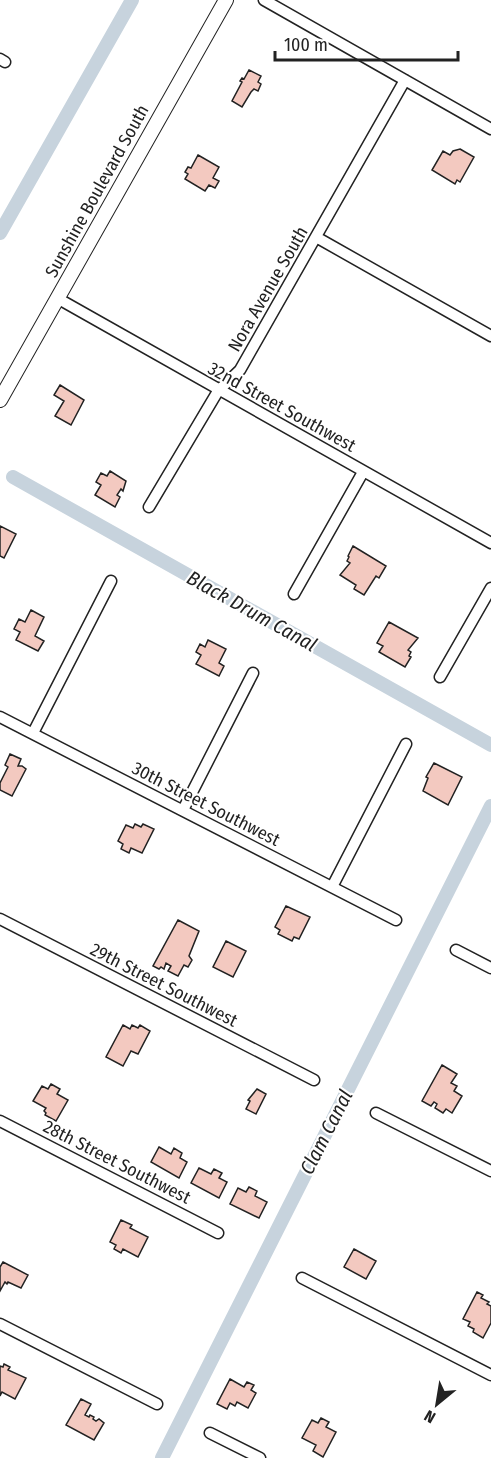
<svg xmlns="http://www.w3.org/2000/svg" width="491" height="1458" viewBox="0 0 491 1458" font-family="'Fira Sans Condensed',sans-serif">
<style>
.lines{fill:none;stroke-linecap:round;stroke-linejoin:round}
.canal{stroke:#c7d3dd;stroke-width:14}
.building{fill:#f3c9c0;stroke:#222;stroke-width:1.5}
.minor-casing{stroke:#222;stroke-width:13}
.tertiary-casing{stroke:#222;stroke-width:16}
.minor{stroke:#fff;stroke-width:10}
.tertiary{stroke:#fff;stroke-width:14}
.labels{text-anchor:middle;stroke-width:4.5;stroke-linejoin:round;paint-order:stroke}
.street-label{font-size:18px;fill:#222;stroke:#fff}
.water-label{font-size:20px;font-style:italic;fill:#222;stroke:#fff}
</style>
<rect width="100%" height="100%" fill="#fff"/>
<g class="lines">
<path class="canal" d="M0 233 132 0
M13 477 491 745
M162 1458 491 806"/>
</g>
<path class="building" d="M249 70 261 76 258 82 261 84 258 91 254 89 251 92 242 107 232 101 242 82 240 81 242 78 244 79Z
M460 149 474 157 460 182 457 180 455 184 432 170 443 151 450 155 453 151Z
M198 155 219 167 213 178 219 181 215 188 209 185 205 191 185 179 188 174 185 172 188 167 191 168Z
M60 385 84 400 71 425 55 416 64 401 54 395Z
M110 471 126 481 123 491 121 489 117 495 120 497 115 507 95 495 101 485 96 482 101 473 107 476Z
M0 526 16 534 4 558 0 556Z
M353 546 386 566 379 578 376 576 364 595 354 589 356 585 340 575 350 563 347 561 349 557 348 556Z
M31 610 44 617 35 636 44 641 38 651 16 640 20 632 14 629 19 619 25 622Z
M389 622 418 638 408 650 411 652 409 656 411 657 405 667 379 652 383 646 377 643Z
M208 640 226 649 219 663 224 666 219 676 196 664 201 655 196 652 200 644 205 647Z
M10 754 21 759 18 766H22L26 769 12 796 0 790V783L8 767 5 765Z
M434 763 462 777 448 805 423 791 428 778 426 777Z
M135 824 141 827 143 824 154 829 142 853 131 848 129 853 121 849 123 844 118 841 126 825 133 828Z
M286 906 310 917 299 939 294 937 292 941 278 934 280 930 275 927Z
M178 920 199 931 189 956 192 960 188 967 184 965 178 976 168 971 171 966 166 963 164 969 161 967 159 969 153 966Z
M226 941 246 951 233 977 213 967Z
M123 1025 130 1029 132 1025 138 1028 140 1025 150 1031 138 1054 131 1051 123 1066 106 1057Z
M442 1065 457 1074 451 1083 457 1086 454 1091 462 1096 452 1113 446 1109 443 1113 435 1108 437 1104 434 1102 431 1106 422 1101Z
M51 1084 60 1089 57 1094 68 1100 56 1121 45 1115 46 1113 44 1111 46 1108 33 1101 42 1086 48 1089Z
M257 1089 266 1094 256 1114 246 1109 250 1101 248 1100Z
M159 1147 171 1154 174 1148 182 1153 180 1158 187 1162 179 1178 151 1162Z
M199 1168 211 1174 214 1169 222 1173 219 1178 227 1182 219 1198 191 1183Z
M249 1187 257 1191 255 1196 267 1202 259 1218 230 1204 238 1188 246 1192Z
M121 1220 132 1225 130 1228 148 1237 138 1257 123 1249 121 1253 114 1249 116 1245 110 1242Z
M354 1249 376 1261 366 1279 344 1267Z
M3 1262 28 1275 21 1288 8 1282 7 1284 5 1282 0 1291V1267Z
M477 1292 483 1295 481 1298 489 1302 487 1304 491 1306V1323L483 1338 473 1332 474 1329 468 1326 470 1322 463 1319Z
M4 1364 10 1367 8 1370 26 1378 15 1399 2 1392 0 1396V1366L3 1367Z
M230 1379 244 1387 247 1382 254 1385 251 1390 256 1393 248 1408 237 1402 235 1406 230 1403 227 1409 217 1404Z
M81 1399 91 1404 85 1415 89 1417 90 1415 94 1417 93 1419 96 1421 99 1419 104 1423 94 1440 66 1425Z
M321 1418 329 1422 326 1427 336 1432 323 1457 313 1451 316 1445 302 1438 312 1420 318 1423Z"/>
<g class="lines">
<defs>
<path id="minor" d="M264 0 491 129
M0 59 5 62
M316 237 491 336
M57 298 491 543
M149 507 218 391 240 370 405 80
M294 594 363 472
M440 677 491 588
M0 717 396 920
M33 733 111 581
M183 810 253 673
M332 887 406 744
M0 919 314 1080
M456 950 491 968
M376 1113 491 1171
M0 1121 218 1233
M302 1278 491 1375
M0 1324 157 1404
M210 1433 260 1458"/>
<path id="tertiary" d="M0 400 226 0"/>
</defs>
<use href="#minor" class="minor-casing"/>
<use href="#tertiary" class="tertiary-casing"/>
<use href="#minor" class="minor"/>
<use href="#tertiary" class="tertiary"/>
</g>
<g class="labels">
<g class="street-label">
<text transform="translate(97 191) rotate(-61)" y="6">Sunshine Boulevard South</text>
<text transform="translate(268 289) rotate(-60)" y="6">Nora Avenue South</text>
<text transform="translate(282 407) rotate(29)" y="6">32nd Street Southwest</text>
<text transform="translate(206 804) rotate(27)" y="6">30th Street Southwest</text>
<text transform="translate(164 985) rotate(27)" y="6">29th Street Southwest</text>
<text transform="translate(117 1162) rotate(27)" y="6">28th Street Southwest</text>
</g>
<g class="water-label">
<text transform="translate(252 611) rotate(29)" y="7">Black Drum Canal</text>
<text transform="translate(326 1132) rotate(-63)" y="7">Clam Canal</text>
</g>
</g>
<g transform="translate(437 1404) rotate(210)" stroke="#ffffff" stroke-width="4.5" paint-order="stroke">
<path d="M0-4.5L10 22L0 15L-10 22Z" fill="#222222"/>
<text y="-9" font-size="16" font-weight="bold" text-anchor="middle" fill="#222222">N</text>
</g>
<path d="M275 51v9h183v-9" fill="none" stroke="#222222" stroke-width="3"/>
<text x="284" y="51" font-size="18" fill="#222222" stroke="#ffffff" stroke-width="4.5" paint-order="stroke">100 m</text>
</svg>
